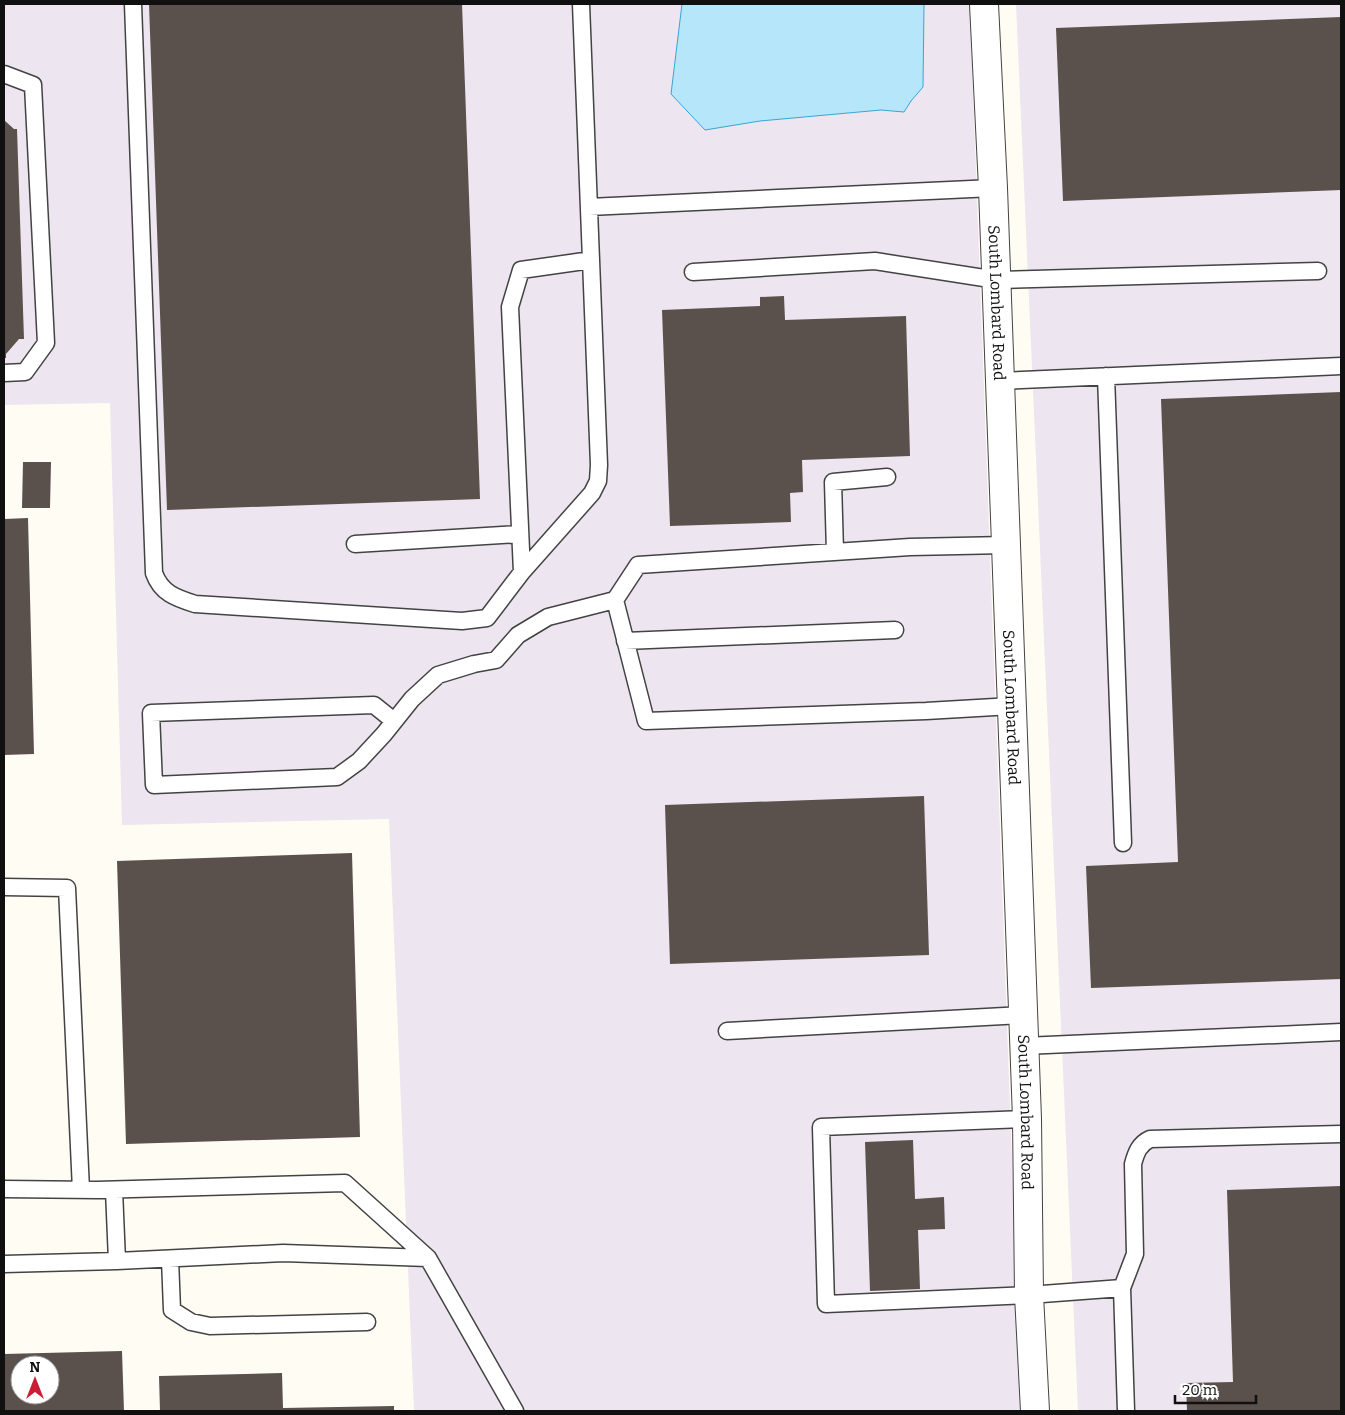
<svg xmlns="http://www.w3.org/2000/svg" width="1345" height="1415" viewBox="0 0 1345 1415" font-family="Bitter,serif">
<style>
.industrial{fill:#ede5ef}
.water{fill:#b5e6fa;stroke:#37a5d6}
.building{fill:#5a504c;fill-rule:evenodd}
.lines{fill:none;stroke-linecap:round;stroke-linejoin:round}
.lane-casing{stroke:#434343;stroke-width:19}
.street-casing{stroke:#434343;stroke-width:30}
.lane{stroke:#fff;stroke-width:16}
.street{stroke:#fff;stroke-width:28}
.labels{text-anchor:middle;stroke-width:5;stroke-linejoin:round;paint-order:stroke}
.street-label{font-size:16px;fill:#101010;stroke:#fff}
</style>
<rect width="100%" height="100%" fill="#fffcf4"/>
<path class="industrial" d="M4 4H970L1021 1411H414L389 819 122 825 110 403 4 405Z
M1016 4H1341V1411H1078Z"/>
<path class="water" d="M682 4H924L923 87 911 101 904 112 881 110 760 121 705 130 671 94Z"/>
<path class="building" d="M149 4H462L480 499 167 510Z
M1341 17V190L1063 201 1056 28Z
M4 120 14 129H17L24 339H19L6 354V358H4Z
M784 296 785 320 906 316 910 456 802 460 803 492 790 493 791 522 670 526 662 310 760 306V297Z
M1341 392V979L1091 988 1086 866 1178 862 1161 399Z
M23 462H51L50 508H22Z
M28 518 34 754 4 755V519Z
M924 796 929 955 670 964 665 805Z
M352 853 360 1137 126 1144 117 861Z
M913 1140 915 1199 944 1197 945 1229 918 1230 920 1289 870 1291 865 1142Z
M1341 1186V1411H1187L1186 1383 1233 1382 1227 1190Z
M122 1351 124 1411H4V1354ZM20 1365H50V1395H20Z
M282 1373 283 1408 394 1406V1411H160L159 1376Z"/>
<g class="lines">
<defs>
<path id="lane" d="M133 4 154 573C161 593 176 598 195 604L462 621 487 618 522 572 592 493 598 481 599 465 581 4
M4 74 33 85 46 343 25 372 4 373
M589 207 993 188
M693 272 875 261 997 280 1318 271
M1106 376 1123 843
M1000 381 1341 366
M355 544 519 534
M1006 545 910 547 638 565 615 600 646 721 926 711 1012 706
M835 552 833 482 887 477
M522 572 510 307 521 270 591 260
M625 641 895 630
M394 721 374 705 151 713 154 785 337 777 359 761 384 734 412 699 438 675 474 664 496 660 518 635 548 617 615 600
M4 887 67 888 81 1190
M727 1031 1023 1015
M1024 1046 1341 1032
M1027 1119 821 1127 826 1304 1029 1295 1122 1288
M4 1189 97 1190 345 1183 428 1258 515 1411
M114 1190 117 1261
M170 1259 172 1310 191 1322 210 1326 367 1322
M4 1264 117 1261 283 1253 428 1258
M1126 1411 1122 1288 1135 1254 1133 1164C1136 1153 1139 1144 1150 1139L1341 1134"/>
<g id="street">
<path id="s1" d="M984 4 993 188 1000 381 1027 1119 1029 1295 1035 1411"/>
</g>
</defs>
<use href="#lane" class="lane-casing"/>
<use href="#street" class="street-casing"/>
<use href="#lane" class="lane"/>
<use href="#street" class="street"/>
</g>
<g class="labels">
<g class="street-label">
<text dy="6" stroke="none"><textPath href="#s1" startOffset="299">South Lombard Road</textPath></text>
<text dy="6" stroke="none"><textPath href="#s1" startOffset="704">South Lombard Road</textPath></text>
<text dy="6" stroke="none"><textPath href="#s1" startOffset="1109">South Lombard Road</textPath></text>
</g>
</g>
<rect width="1345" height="1415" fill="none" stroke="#101010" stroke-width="10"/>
<g transform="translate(35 1380)"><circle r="24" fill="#ffffff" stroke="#9f9f9f"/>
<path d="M0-4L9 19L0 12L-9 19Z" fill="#cb1e35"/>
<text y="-8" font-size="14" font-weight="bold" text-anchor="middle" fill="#101010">N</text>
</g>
<path d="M1175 1395v8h81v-8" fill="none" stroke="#101010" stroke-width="2.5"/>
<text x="1182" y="1395" font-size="15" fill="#101010" stroke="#ffffff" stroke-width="4" paint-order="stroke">20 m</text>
</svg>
